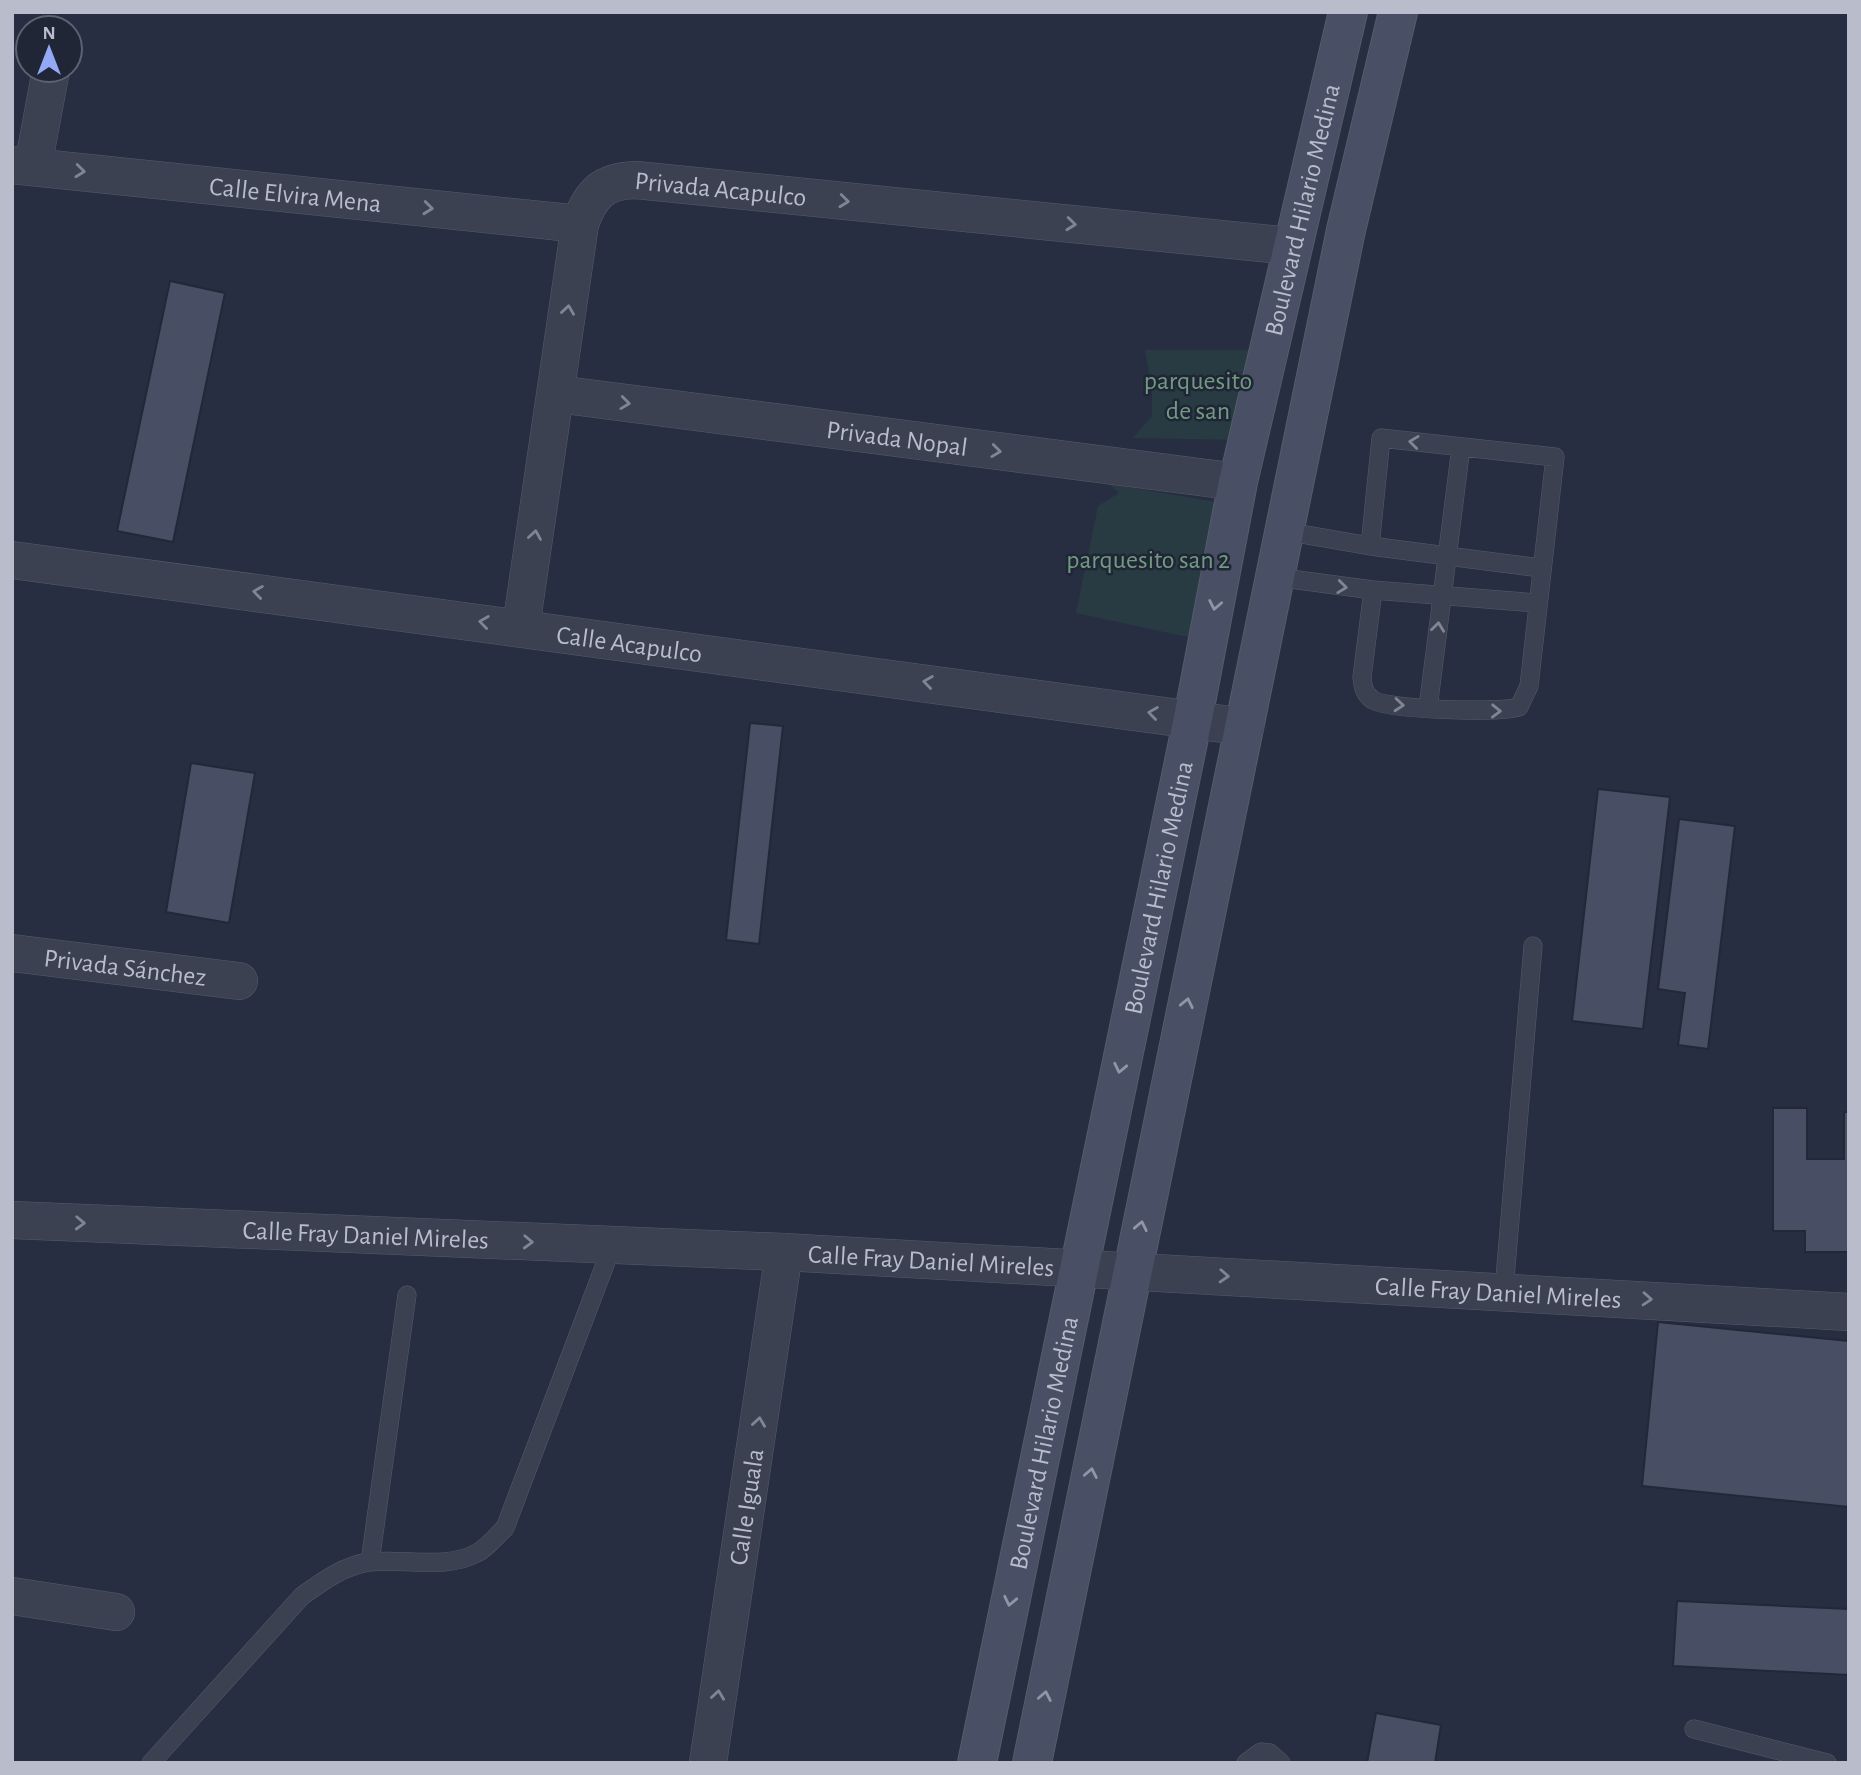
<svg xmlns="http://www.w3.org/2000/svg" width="1861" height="1775" viewBox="0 0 1861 1775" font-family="'Alegreya Sans',sans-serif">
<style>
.green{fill:#293b42}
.building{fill:#484f65;stroke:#222838;stroke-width:2}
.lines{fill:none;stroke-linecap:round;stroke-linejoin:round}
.service-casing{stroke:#565c6b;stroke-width:19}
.minor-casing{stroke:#565c6b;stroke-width:38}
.secondary-casing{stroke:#565c6b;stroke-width:40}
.service{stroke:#3b4151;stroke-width:18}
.minor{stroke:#3b4151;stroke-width:37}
.secondary{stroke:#494f64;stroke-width:38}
.oneway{stroke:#808594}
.oneway2{stroke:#9196a7}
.labels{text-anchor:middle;stroke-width:5;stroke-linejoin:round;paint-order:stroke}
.street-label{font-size:26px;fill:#b8bccb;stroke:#202636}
.park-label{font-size:26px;fill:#709b81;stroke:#202636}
</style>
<rect width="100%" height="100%" fill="#272e41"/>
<path class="green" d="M1145 350H1263L1245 440 1133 438 1152 416V387Z
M1109 484 1223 503 1192 638 1076 613 1098 506 1119 493Z"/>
<path class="building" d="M170 281 225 293 173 542 117 531Z
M750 723 783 726 759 944 726 940Z
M191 763 255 773 229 923 166 912Z
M1598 789 1670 797 1643 1029 1572 1021Z
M1679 819 1735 826 1708 1049 1678 1045 1685 993 1658 989Z
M1773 1108H1807V1159H1844V1112H1849V1252H1805V1231H1773Z
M1658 1322 1849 1341V1507L1642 1486Z
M1677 1601 1849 1609V1675L1673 1666Z
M1376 1713 1441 1725 1435 1763H1367Z"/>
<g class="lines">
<defs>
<path id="service" d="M1284 531 1370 546 1541 568
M1370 546 1381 438 1555 457 1529 686 1519 707C1500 713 1389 710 1373 700 1364 694 1363 687 1362 677L1373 590
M1275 577 1373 590 1537 603
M1428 708 1461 447
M1504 1290 1533 946
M370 1562 407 1295
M1694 1729 1827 1763
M151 1763 302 1596C323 1581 343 1566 369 1562 403 1558 446 1570 477 1553 487 1548 497 1535 505 1528L612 1246
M1246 1763 1261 1752 1270 1753 1281 1763"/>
<g id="minor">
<path id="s1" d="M12 165 580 224"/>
<path d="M33 166 51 70"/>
<path id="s2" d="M557 394 1238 482"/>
<path id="s3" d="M12 560 1245 727"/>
<path id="s4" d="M521 627 580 224C591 193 603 181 636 180L1291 246"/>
<path id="s5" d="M12 953 239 981"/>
<path id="s6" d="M12 1220 784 1252 1849 1312"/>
<path d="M12 1596 116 1612"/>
<path id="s7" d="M708 1763 784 1252"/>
</g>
<g id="secondary">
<path id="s8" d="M977 1763 1193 718 1238 482 1348 12"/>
<path d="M1032 1763 1346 230 1398 12"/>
</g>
</defs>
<use href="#service" class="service-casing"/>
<use href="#minor" class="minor-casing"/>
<use href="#secondary" class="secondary-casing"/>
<use href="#service" class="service"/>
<use href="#minor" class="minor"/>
<use href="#secondary" class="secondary"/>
</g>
<defs><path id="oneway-chevron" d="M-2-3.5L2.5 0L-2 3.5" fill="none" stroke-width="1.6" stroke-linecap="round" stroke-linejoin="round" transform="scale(1.75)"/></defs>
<g class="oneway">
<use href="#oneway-chevron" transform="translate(80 171) rotate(6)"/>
<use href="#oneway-chevron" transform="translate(844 201) rotate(6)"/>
<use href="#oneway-chevron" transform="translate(428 208) rotate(6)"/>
<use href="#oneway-chevron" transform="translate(1071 224) rotate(6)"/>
<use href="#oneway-chevron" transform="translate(568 310) rotate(-82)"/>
<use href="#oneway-chevron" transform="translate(625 403) rotate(7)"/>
<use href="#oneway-chevron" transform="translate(1414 442) rotate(-173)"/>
<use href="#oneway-chevron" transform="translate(996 451) rotate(7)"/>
<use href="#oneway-chevron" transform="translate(535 535) rotate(-81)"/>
<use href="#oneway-chevron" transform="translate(1342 587) rotate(7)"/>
<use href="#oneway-chevron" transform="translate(258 592) rotate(-172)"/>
<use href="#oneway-chevron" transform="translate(484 622) rotate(-172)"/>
<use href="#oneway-chevron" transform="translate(1438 627) rotate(-83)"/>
<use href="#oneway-chevron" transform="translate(928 682) rotate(-172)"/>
<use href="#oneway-chevron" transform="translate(1399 705) rotate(5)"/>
<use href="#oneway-chevron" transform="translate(1496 711) rotate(1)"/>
<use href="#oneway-chevron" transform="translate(1153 713) rotate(-172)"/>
<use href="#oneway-chevron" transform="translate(80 1223) rotate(2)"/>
<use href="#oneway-chevron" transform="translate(528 1242) rotate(2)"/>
<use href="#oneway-chevron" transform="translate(1224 1276) rotate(3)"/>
<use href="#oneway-chevron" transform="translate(1647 1299) rotate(4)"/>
<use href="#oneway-chevron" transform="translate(759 1422) rotate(-82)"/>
<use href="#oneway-chevron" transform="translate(718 1695) rotate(-82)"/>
</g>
<g class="oneway2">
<use href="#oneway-chevron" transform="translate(1215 605) rotate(101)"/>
<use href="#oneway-chevron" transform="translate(1187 1003) rotate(-78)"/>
<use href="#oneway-chevron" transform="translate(1120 1068) rotate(102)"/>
<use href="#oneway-chevron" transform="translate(1141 1226) rotate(-78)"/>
<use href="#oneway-chevron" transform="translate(1091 1473) rotate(-79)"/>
<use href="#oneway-chevron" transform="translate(1010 1601) rotate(102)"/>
<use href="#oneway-chevron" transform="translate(1045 1696) rotate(-79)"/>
</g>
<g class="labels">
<g class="street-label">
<text dy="9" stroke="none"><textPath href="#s4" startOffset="570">Privada Acapulco</textPath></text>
<text dy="9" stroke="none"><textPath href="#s1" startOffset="285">Calle Elvira Mena</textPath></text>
<text dy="9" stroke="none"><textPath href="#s8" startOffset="1587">Boulevard Hilario Medina</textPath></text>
<text dy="9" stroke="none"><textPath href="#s2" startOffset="343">Privada Nopal</textPath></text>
<text dy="9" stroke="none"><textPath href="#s3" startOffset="623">Calle Acapulco</textPath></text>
<text dy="9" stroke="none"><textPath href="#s8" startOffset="894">Boulevard Hilario Medina</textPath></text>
<text dy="9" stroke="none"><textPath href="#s5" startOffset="114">Privada Sánchez</textPath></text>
<text dy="9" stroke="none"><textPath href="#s6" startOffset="354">Calle Fray Daniel Mireles</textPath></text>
<text dy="9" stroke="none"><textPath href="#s6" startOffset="920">Calle Fray Daniel Mireles</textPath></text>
<text dy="9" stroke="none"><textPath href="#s6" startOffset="1488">Calle Fray Daniel Mireles</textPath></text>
<text dy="9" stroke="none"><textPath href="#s8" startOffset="327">Boulevard Hilario Medina</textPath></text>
<text dy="9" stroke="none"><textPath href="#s7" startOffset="259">Calle Iguala</textPath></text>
</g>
<g class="park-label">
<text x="1198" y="389">parquesito<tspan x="1198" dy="30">de san</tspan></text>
<text x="1148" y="568">parquesito san 2</text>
</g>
</g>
<rect width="1861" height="1775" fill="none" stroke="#b8bccb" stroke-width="28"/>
<g transform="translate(49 49)"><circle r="33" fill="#202636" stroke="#5d6272" stroke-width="2"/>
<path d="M0-5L12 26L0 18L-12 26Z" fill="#93a9f5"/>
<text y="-10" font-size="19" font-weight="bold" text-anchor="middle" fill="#b8bccb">N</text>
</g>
</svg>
